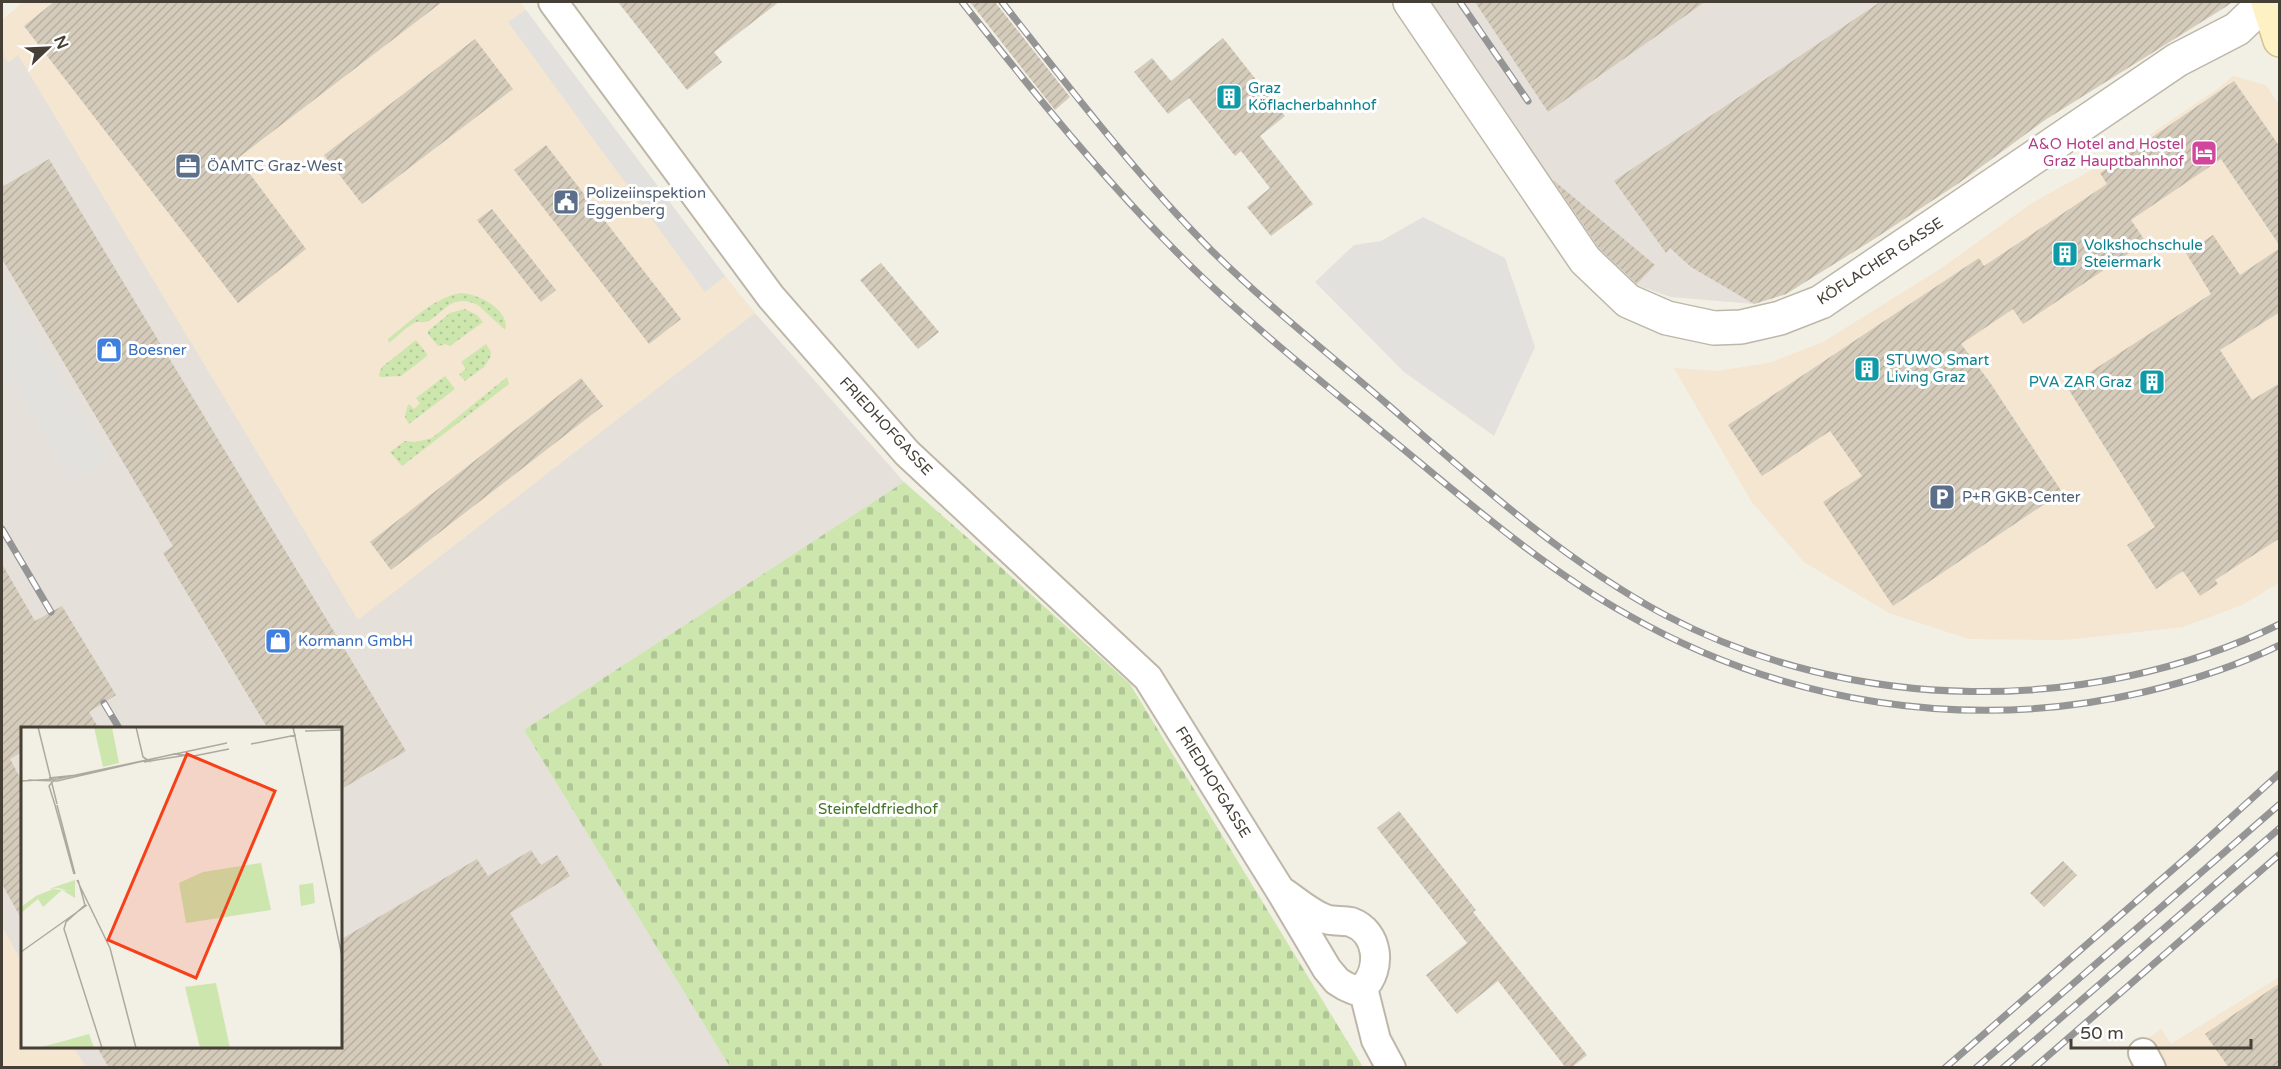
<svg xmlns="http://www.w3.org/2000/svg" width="2281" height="1069" viewBox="0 0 2281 1069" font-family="'Varela Round',sans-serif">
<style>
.commercial{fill:#f4e6d0}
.industrial{fill:#e5e0da}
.grass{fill:url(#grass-dots)}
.cemetery{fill:url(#cemetery-stones)}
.parking{fill:#e3e1de}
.building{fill:url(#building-hatch)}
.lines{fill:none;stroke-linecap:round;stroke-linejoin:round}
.minor-casing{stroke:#beb7a8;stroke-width:32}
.tertiary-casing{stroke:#beb7a8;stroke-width:36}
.secondary-casing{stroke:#d2c396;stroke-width:36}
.minor{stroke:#fff;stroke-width:28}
.tertiary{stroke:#fff;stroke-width:33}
.secondary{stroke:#fef1c4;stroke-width:33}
.rail-casing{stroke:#959595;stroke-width:7}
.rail{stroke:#fff;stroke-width:4.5;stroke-dasharray:14;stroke-linecap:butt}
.labels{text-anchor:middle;stroke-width:6;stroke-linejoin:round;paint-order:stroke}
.culture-label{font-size:15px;fill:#0d838f;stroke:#fff;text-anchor:start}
.hotel-label{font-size:15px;fill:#b23c85;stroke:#fff;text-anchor:end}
.service-label{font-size:15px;fill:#4e5e75;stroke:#fff;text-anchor:start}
.street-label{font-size:15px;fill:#453f35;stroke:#fff}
.shop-label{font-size:15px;fill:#366cbe;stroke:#fff;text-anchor:start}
.park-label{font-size:15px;fill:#447529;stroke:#fff}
.inset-road{fill:none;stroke:#ada99f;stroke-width:1.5}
.view{fill:#f73f18;fill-opacity:0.15;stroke:#f73f18;stroke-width:3}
.inset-edge{fill:none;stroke:#453f35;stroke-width:3}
</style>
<defs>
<pattern id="grass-dots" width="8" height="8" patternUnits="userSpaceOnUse" patternTransform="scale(1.5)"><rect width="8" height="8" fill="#cce6ae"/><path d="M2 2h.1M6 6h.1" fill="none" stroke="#b1c696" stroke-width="1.8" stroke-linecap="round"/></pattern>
<pattern id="cemetery-stones" width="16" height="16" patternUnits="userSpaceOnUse" patternTransform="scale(1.5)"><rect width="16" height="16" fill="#cce6ae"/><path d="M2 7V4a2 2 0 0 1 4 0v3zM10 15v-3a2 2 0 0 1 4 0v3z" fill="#b1c696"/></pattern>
<pattern id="building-hatch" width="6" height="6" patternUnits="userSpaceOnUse" patternTransform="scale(1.5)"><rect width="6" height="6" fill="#d4cbbb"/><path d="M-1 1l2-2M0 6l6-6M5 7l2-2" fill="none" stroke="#b7afa1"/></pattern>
</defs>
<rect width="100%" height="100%" fill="#f2efe5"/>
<path class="commercial" d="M23 2H520L725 276 755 313 358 621 18 56 9 62 5 59 2 48V20Z
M2233 76 2266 85 2279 105V583L2242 605 2183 627 2064 640 1969 639 1889 613 1804 562 1751 501 1674 368 1716 371 1769 363 1823 342 1940 269 2032 203 2124 152 2216 90Z
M2 927 22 962V1046L73 1047 86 1067H2Z
M2279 977V1067H2140L2130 1051 2161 1029 2171 1044Z"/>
<path class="industrial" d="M1426 2H2225L2228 6 2045 120 1959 183 1871 241 1786 294 1754 304 1671 297 1636 285 1579 236Z
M2 48 5 59 9 62 18 55 358 620 755 313 904 482 524 730 730 1067H86L73 1047 340 1046V728H22V962L2 927Z"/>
<path class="grass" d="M460 293C478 293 511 311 505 330L478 305C449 292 444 315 426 322 423 323 419 321 416 322 407 326 397 337 389 343L388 339C410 322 433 298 460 293Z
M465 309 477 315 483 322 450 346 445 344 438 346 428 334V331L450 313Z
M416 340 427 354V356L401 376 380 377 379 374 382 367Z
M486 344 491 352 490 358 484 367 465 381 459 374 466 369 461 362Z
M445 376 455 389 409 424 405 417 407 407 409 404 414 409 420 404 416 398Z
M507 377 509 384 402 466 390 452 405 441 416 442 432 438Z"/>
<path class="cemetery" d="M904 482 994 561 1130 684 1363 1067H730L524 730Z"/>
<path class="parking" d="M526 10 725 276 705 292 508 22Z
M1423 217 1505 258 1535 347 1494 436 1404 372 1315 282 1354 245 1381 241Z
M2 278 109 461 72 482 11 379 2 384Z"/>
<path class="building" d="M54 2H442L238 158 306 249 238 303 24 26Z
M618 2H779L714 52 722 62 687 90Z
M970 2H995L1070 97 1055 110Z
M1475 2H1705L1548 112Z
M1880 2H2233L2045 120 1959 183 1871 241 1786 294 1754 304 1691 267 1670 248 1666 253 1614 181Z
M1223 38 1285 116 1260 136 1313 204 1271 236 1247 207 1270 188 1241 151 1235 156 1189 98 1168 114 1134 72 1152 58 1171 81Z
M475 39 513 89 362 204 324 155Z
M2234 81 2280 147V246L2221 159 2131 220 2146 242 2023 324 2013 309 1961 344 1989 381 2062 492 1893 606 1823 502 1862 476 1830 431 1762 476 1728 425 1979 258 1984 266 2107 184 2100 173Z
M546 145 681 319 649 344 514 170Z
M49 159 406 751 340 790V729H268L163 553 173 546 2 259V187Z
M1553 180 1655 265 1637 284 1599 248Z
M492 209 556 290 541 302 477 220Z
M2213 235 2240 275 2280 248V312L2220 350 2252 400 2280 383V538L2215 580 2218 584 2200 596 2183 571 2156 589 2127 545 2155 527 2067 387 2211 294 2186 253Z
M881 263 939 332 918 349 860 280Z
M581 378 603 406 391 570 370 542Z
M2 564 35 621 62 606 116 695 89 712 99 729H22V752L10 759 22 781V920L2 884Z
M1399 811 1476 910 1473 912 1587 1055 1571 1068H1566L1498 981 1457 1014 1426 975 1467 943 1377 828Z
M531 850 541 865 557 855 570 876 510 913 604 1068H109L97 1047H340V940L477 859 488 876Z
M2063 861 2077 875 2044 907 2030 893Z
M2280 983V1068H2229L2205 1034Z"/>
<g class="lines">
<defs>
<path id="minor" d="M553 2 771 297 907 453 1148 678 1280 890 1327 969 1337 981 1345 986 1354 990 1363 988C1382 969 1379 932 1351 922 1342 920 1331 922 1323 918 1308 912 1294 899 1280 890
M1363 988 1376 1040 1391 1068
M2143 1053 2151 1068"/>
<path id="tertiary" d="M1410 2 1585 260 1628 301 1667 318 1714 328 1741 327 1780 318 1821 302 2177 60 2237 29 2265 2"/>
<path id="secondary" d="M2268 2 2280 40"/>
</defs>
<use href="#minor" class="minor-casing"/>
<use href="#tertiary" class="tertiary-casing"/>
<use href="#secondary" class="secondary-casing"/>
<use href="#minor" class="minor"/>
<use href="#tertiary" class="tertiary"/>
<use href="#secondary" class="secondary"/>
<defs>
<path id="rail" d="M962 2C1038 98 1114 193 1203 278 1261 333 1323 383 1385 434 1462 497 1540 566 1628 615 1784 704 1968 733 2144 692 2190 681 2237 666 2280 645
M1002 2C1069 87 1135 174 1212 251 1267 305 1329 354 1387 404 1473 479 1564 561 1665 615 1852 714 2090 717 2280 624
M1460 2 1528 101
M2 529 51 612
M104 703 119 728
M1945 1068 2194 851 2280 773
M1976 1068 2280 804
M2003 1068 2280 828
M2034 1068 2280 854"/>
</defs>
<use href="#rail" class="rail-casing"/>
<use href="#rail" class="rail"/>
</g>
<defs>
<symbol id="building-square" viewBox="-11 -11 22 22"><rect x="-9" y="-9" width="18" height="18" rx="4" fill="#0f9aa8" stroke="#fff"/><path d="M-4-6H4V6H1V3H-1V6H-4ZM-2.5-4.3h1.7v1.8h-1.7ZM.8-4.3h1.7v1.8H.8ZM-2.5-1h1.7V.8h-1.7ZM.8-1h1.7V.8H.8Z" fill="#fff"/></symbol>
<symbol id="hotel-square" viewBox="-11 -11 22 22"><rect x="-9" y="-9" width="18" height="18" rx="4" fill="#d1479c" stroke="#fff"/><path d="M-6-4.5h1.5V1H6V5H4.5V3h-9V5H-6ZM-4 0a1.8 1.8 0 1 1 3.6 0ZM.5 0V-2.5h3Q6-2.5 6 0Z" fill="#fff"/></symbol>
<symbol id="office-square" viewBox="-11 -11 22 22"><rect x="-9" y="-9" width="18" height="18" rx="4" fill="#5c6f8a" stroke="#fff"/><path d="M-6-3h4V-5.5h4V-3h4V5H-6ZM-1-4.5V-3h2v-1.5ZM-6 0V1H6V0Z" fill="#fff"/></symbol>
<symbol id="civic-square" viewBox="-11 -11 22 22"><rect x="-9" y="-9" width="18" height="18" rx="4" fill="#5c6f8a" stroke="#fff"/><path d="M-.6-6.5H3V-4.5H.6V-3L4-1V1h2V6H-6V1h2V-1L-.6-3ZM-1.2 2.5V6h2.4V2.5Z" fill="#fff"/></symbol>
<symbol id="shop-square" viewBox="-11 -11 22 22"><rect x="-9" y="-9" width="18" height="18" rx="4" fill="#3f7fe0" stroke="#fff"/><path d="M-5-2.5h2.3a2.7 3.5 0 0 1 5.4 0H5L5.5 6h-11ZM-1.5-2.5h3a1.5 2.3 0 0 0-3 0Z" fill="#fff"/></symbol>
<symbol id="parking-square" viewBox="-11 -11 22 22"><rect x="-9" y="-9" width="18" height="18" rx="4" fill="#5c6f8a" stroke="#fff"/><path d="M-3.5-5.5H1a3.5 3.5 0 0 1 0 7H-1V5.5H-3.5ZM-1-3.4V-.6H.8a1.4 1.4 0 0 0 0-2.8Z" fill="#fff"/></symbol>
</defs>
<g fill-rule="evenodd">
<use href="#building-square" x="1214" y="82" width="30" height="30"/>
<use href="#hotel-square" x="2189" y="138" width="30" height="30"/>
<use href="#office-square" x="173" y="151" width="30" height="30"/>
<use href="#civic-square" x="551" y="187" width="30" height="30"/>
<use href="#building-square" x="2050" y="239" width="30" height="30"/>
<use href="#shop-square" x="94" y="335" width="30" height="30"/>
<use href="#building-square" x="1852" y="354" width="30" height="30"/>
<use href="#building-square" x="2137" y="367" width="30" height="30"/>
<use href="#parking-square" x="1927" y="482" width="30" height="30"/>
<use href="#shop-square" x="263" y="626" width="30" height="30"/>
</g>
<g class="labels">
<g class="culture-label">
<text x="1248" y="93">Graz<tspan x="1248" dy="17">Köflacherbahnhof</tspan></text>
<text x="2084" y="250">Volkshochschule<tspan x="2084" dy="17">Steiermark</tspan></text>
<text x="1886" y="365">STUWO Smart<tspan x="1886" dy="17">Living Graz</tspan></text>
<text x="2132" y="387" text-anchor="end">PVA ZAR Graz</text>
</g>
<g class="hotel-label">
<text x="2184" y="149">A&amp;O Hotel and Hostel<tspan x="2184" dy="17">Graz Hauptbahnhof</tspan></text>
</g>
<g class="service-label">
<text x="207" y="171">ÖAMTC Graz-West</text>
<text x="586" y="198">Polizeiinspektion<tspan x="586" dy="17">Eggenberg</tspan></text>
<text x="1962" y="502">P+R GKB-Center</text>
</g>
<g class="street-label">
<text transform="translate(1880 261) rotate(-33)" y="5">KÖFLACHER GASSE</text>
<text transform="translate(886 426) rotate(47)" y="5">FRIEDHOFGASSE</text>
<text transform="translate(1213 782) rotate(58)" y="5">FRIEDHOFGASSE</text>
</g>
<g class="shop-label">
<text x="128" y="355">Boesner</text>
<text x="298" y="646">Kormann GmbH</text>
</g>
<g class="park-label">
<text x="878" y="814">Steinfeldfriedhof</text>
</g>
</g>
<g transform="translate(21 727)">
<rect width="321" height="321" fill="#f2efe5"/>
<path d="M73 0H91L98 36 82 40ZM54 153V171L41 163 22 180 17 172 0 186V180L15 169 32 162 48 164 37 161 28 162ZM292 156 294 176 280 179 278 158Z" fill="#cce6ae"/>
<path d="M240 136 250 183 165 196 158 156 182 145Z" fill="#cce6ae"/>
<path d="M68 307 73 321H16L43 314Z" fill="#cce6ae"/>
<path d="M195 256 209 321H179L164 260Z" fill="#cce6ae"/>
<path class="inset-road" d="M17 0 36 77M115 0 122 30 130 35M272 0 321 229M284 4 321 3M230 17 275 8M123 35 166 28M28 51 56 48M7 53 36 54 153 27 173 29 208 22M0 54 36 52 206 16M34 78 53 147M34 78 28 59 35 51M36 78 54 147M56 153 89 221 115 321M57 153 64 178 45 195 43 202 81 321M0 225 66 178"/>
<path class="view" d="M166 27 254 64 175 251 87 213Z"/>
<rect width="321" height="321" class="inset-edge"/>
</g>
<rect width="2281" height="1069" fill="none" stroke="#453f35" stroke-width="6"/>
<g transform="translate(48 48) rotate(67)" stroke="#ffffff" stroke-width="4.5" paint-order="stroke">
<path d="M0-4.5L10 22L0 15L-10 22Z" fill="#453f35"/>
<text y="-9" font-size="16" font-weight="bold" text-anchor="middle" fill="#453f35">N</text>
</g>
<path d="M2071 1039v9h180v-9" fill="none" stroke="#453f35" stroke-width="3"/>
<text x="2080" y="1039" font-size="18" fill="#453f35" stroke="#ffffff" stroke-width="4.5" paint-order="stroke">50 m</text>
</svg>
